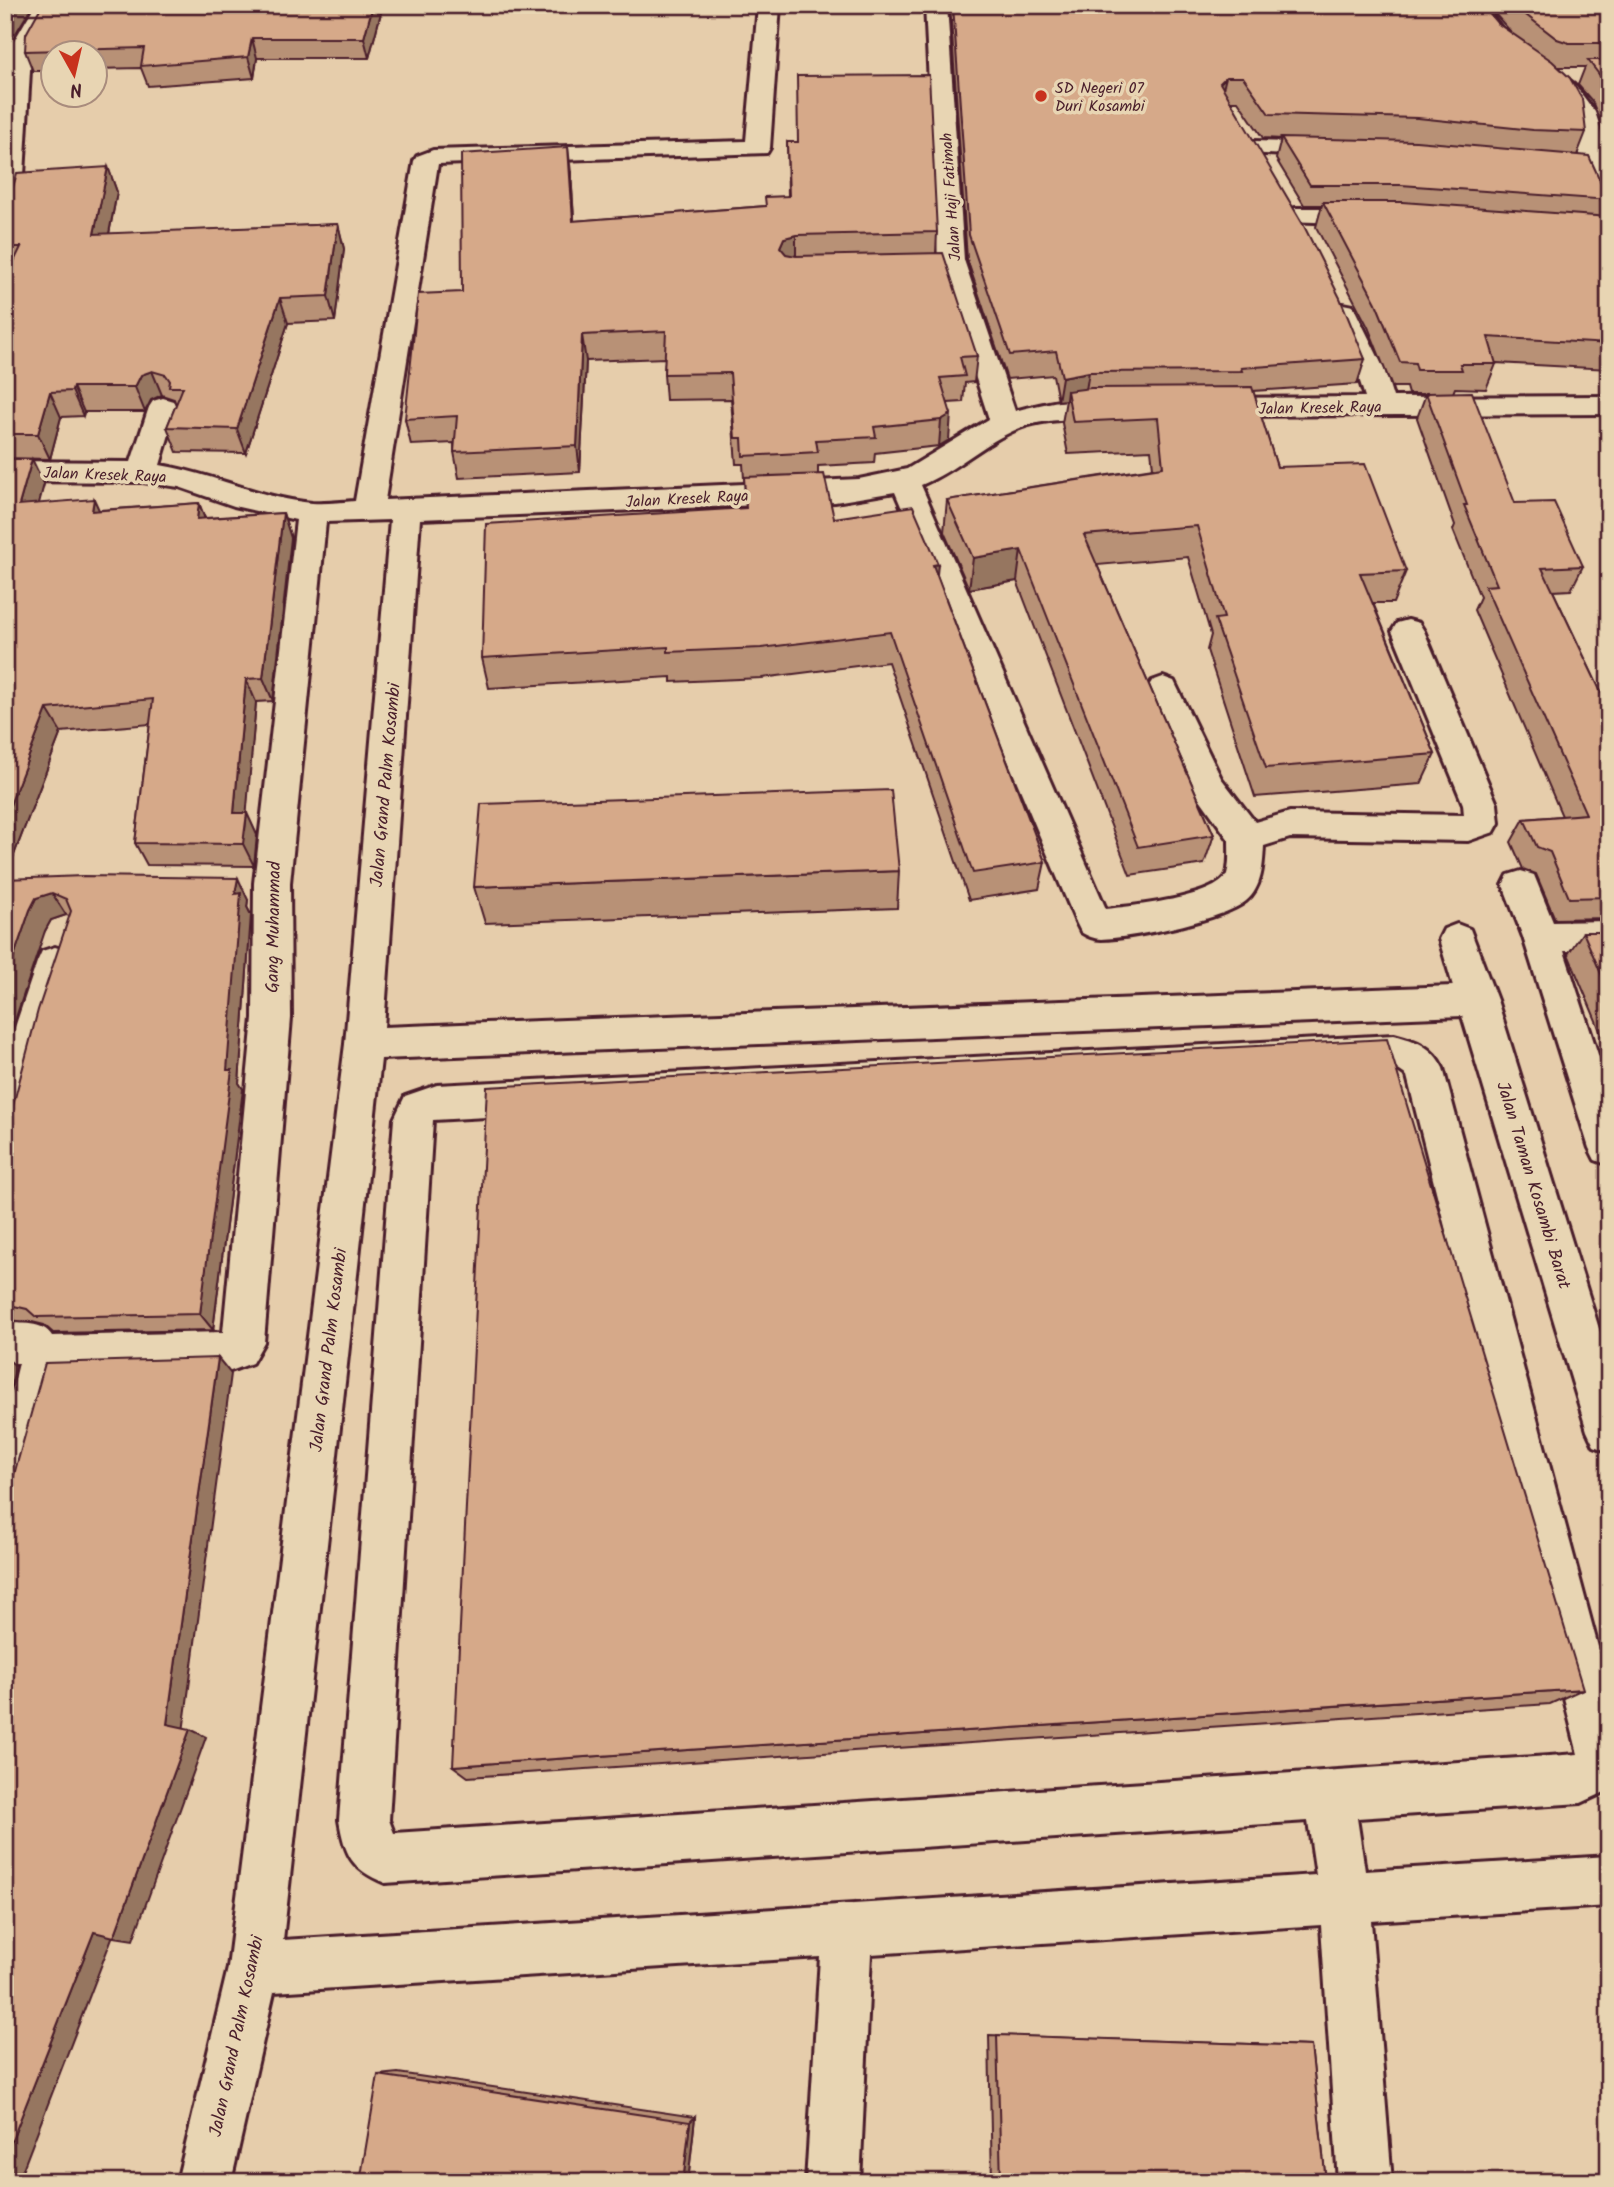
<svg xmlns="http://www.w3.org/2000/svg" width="1614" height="2187" viewBox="0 0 1614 2187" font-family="Kalam,sans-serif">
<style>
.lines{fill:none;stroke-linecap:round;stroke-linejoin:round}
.minor-casing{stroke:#4a1f2b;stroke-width:6}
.minor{fill:#e8d5b3;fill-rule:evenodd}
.wall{fill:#b89176;stroke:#4a1f2b;stroke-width:2}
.shaded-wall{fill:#967660;stroke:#4a1f2b;stroke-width:2}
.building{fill:#d6a989;stroke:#4a1f2b;stroke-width:2}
.poi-dot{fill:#c8321e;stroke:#e8d5b3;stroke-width:2.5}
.labels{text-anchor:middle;stroke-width:7;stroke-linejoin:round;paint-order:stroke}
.far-poi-label{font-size:16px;fill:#4a1f2b;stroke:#e8d5b3;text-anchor:start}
.far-street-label{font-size:16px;fill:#4a1f2b;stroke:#e8d5b3}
.street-label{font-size:18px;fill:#4a1f2b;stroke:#e8d5b3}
</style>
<rect width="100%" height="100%" fill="#e6cdab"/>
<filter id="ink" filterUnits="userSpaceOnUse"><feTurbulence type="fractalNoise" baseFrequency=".0143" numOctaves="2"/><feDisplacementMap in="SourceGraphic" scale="14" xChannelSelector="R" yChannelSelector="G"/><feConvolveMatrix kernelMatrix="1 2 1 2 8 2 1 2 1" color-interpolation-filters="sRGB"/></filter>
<g filter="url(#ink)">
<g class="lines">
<defs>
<path id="minor" d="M35 5H58L31 53 22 210 14 228 5 231 7 53Z
M758 5H780L770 148 767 153 438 164 385 500 859 479 907 469 989 419 938 260 925 5H947L964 260 1015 411C1048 402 1093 392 1127 401L1131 407 1127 413C1092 422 1054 415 1020 428 984 442 956 471 921 485L1106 909C1131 906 1217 898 1227 874 1230 864 1229 851 1229 840L1190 785 1147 689 1152 681 1163 677 1174 681 1221 778 1255 822 1290 812 1464 815 1463 804 1392 631 1397 623 1408 620 1419 623 1424 631 1497 804 1499 823 1494 832 1468 841 1290 838 1264 846C1263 865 1262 888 1246 901 1223 920 1132 938 1101 939 1095 939 1087 936 1081 932L1076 922 895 492 835 502 420 519 384 1027 1453 986 1439 939 1444 929 1457 924 1470 929 1497 1000 1609 1361V1452L1594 1446 1587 1431 1462 1016 381 1059 283 1940 1316 1875 1308 1821 385 1883C351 1869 345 1855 339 1820L394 1119 405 1096 437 1085 1394 1035C1417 1041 1432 1046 1443 1068L1609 1688V1790L1581 1803 1357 1818 1365 1871 1609 1856V1906L1371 1921 1392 2182H1338L1321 1925 871 1954 860 2182H806L820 1957 274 1992 231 2182H177L228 1968 345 1044 390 520 326 522 290 883 291 1018 264 1342 252 1363 228 1372 60 1376 27 1505 21 1521 5 1527V1420L19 1363H5V1323C21 1324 43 1321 52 1336L223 1332 253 1018 254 883 296 520 234 506 179 487 143 482 5 481V461L131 462 149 407 153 401 163 398 173 401 177 407 160 465C211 473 259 498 312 503 326 504 341 502 355 501L414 161 417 156 433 150 746 141ZM1394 1067 1407 1076 1578 1754 394 1833 389 1820 433 1120Z
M1462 5H1484L1506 34 1574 84 1595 112 1601 130 1604 167 1609 178V220L1600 217 1596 212 1580 167 1577 130 1571 113 1558 94 1490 44 1472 23Z
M1254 141 1329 143 1338 145 1341 150 1338 155 1329 157 1245 153 1242 148 1245 143Z
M1295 208H1370L1379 211 1383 216 1379 221 1370 224 1286 221 1282 216 1286 211Z
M1343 304 1353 306 1356 312 1384 369 1393 397 1609 396V414L1205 416 1195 413 1191 407 1195 401 1205 398 1365 397 1356 369 1330 312 1333 306Z
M1521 871 1534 875 1553 922 1609 921V951H1564L1609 1088V1165L1595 1160 1589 1148 1523 937 1503 885 1508 875Z
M55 947 68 951 73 962 19 1143 5 1148V1057L37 962 42 951Z"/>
</defs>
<use href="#minor" class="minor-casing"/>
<use href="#minor" class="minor"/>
</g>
<path class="wall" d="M383 5 369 58H257L254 78 148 86 141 68 94 69V52H52V71H33L25 51Z
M950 5H1482L1497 23 1511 32 1487 5H1609V180L1600 121 1592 101 1578 85 1585 67H1560L1586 132 1577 155 1607 198 1609 199V209L1605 217H1609V369L1495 363 1496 364 1486 389 1455 388 1453 393 1515 503 1583 566 1571 590 1553 591 1609 709V918L1555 919 1536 874 1523 869 1511 842 1524 819 1562 816 1474 610 1480 597 1453 530 1455 525 1417 418 1426 394H1408L1406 387H1392L1368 327 1316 227 1322 205H1304L1276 159 1281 139 1263 138 1238 101H1231L1365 359 1357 384 1253 391 1277 467 1406 571 1393 603H1373L1435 754 1421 784 1255 797 1207 650 1211 635 1188 557 1097 565 1214 835 1204 864 1130 875 1017 581 969 589 944 532 947 500 1153 468 1151 450 1068 454 1062 423 1066 400 1058 401 1053 375 1007 379 967 259Z
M787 142 937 232 936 253 977 356 974 382 965 383 963 402 948 403 949 440 939 446 875 453 874 463 818 466V474L834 518 937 575 1045 862 1039 889 969 900 888 662 762 678 671 682V677L489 688 482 658 746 508 743 464H736L731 399 666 400 664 374 665 358 586 361 580 472 459 478 454 452V443L411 445 405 419 462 292 571 173 574 221 766 206 788 196Z
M108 167 117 192 109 234 338 224 344 249 335 321 288 323 246 453 177 452 167 427 176 405 174 399 162 395 151 400 145 412H84L83 416 61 417 50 459 5 458V280L9 272H7L5 268V215Z
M5 459 44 484 38 504 99 510 199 503 205 518 283 513 291 538 273 701 256 702 246 813 257 835 254 866 147 865 135 843 150 724 61 732 9 868Z
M899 871 897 908 485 923 474 887Z
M5 879 248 900 247 907 251 915 239 1083 243 1089 213 1330 53 1333 44 1325 32 1322 5 1320V1123L11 1113 70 916 66 915 51 920 45 931Z
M1583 932H1609V1057L1597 1023 1568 954Z
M1583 1689 1550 1704 468 1777 453 1766Z
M989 2035 1311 2046 1326 2182H992Z
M398 2073 695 2117 688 2182 378 2075Z"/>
<path class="shaded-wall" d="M13 5H33L5 51V18Z
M373 5H383L369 58 364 38Z
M252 38 257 58 254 78 248 57Z
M1226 77 1220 101V83Z
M568 147 571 173 576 248 573 221Z
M108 167 117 192 104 259 94 234Z
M338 224 344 249 335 321 328 296Z
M796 235V261L785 265 780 247 784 238Z
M280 298 288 323 246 453 237 429Z
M582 335 586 361 580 472 577 446Z
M152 371 162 395 151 400 145 412 135 387 141 375Z
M1089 372 1085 396 1067 391 1066 400 1058 401 1062 377Z
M73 387 84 412 83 416 72 391Z
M50 392 61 417 50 459 38 434Z
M951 414 949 440 939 446 941 420Z
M32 459 44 484 32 530 19 505Z
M94 499 105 523 92 511Z
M199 503 208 528 197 519Z
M283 513 291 538 273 701 263 678Z
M1021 550 1017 581 969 589 973 558Z
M938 564 935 595 933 565Z
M246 679 256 702 245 831 247 813 257 835 254 866 243 844 234 813Z
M47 709 61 732 9 868 5 870V818Z
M238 878 248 900 247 907 251 915 239 1083 243 1089 213 1330 200 1314 227 1070 235 894Z
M52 893 66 915 51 920 45 931 5 1050V982L30 910 36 898Z
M5 1357 16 1366 5 1408Z
M218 1358 231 1374 183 1732 167 1724Z
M190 1729 206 1737 133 1940 114 1937Z
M94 1932 113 1935 18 2182H5V2158Z
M695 2117 688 2182H683L690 2122Z"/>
<path class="building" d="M5 5H13L5 18Z
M42 5H373L364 38H252L248 57 141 66 144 48 25 51 26 34Z
M953 5H1482L1497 23 1552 61 1570 78 1582 99 1586 132 1533 130 1418 118 1269 114 1243 77H1226L1220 83 1304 226 1340 298 1365 359 1241 368 1242 371 1089 372 1062 377 1056 351 1010 355 969 235Z
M1517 5H1609V44L1604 43H1569L1557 39 1526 15Z
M1588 60H1609V94L1601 77Z
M929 75 937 232 796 235 784 238 780 247 786 254 796 256 943 253 977 356 960 357 965 376 940 378 951 414 941 420 874 427 876 437 816 440 818 452 743 456 742 438H735L730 373 664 374 666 331 582 335 577 446 454 452 457 416 405 419 418 294 462 292 461 154 568 147 573 221 766 206 765 197 789 196 787 142H798L797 76Z
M1281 138 1416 141 1589 156 1609 200 1401 185H1310Z
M108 167 94 234 338 224 328 296 280 298 237 429 167 427 183 387H169L170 381 166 375 152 371 141 375 135 387H73L72 391 50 392 38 434H5V280L21 247H5V215L17 173Z
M1323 202H1402L1609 217V344L1488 337 1496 364H1460L1462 370H1417L1415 363 1400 362 1376 303Z
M1252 387 1277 467 1365 464 1406 571 1360 573 1435 754 1266 768 1215 619 1224 618 1197 526 1084 535 1214 835 1138 847 1021 550 973 558 947 500 1163 467 1158 418 1073 422 1067 391 1091 388Z
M1472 392 1515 503 1554 502 1583 566 1542 568 1609 709V897L1569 898 1550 852 1537 847 1524 819 1586 814 1485 586 1497 585 1464 505H1467L1426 393Z
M5 459H32L19 505 94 499 92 511 199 503 197 519 283 513 263 678 246 679 234 813H247L243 844 135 843 153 699 47 709 5 818Z
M824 474 834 518 913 506 938 564 933 565 1045 862 973 873 890 632 761 648 668 652V647L482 658 486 524 746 508 744 477Z
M891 790 899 871 474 887 481 804Z
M83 876 238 878 235 894 241 893 227 1070H232L200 1314 36 1317 27 1309 14 1306 5 1305V1123L11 1113 38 1010 71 911 66 899 52 893 36 898 30 910 5 982V879Z
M1583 932H1609V992Z
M1387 1039 1583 1689 453 1766 487 1087Z
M218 1358 167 1724 190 1729 114 1937 94 1932 5 2158V1507L45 1363Z
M997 2035 1311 2046 1326 2182H1001Z
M378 2075 690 2122 683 2182H360Z"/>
</g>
<circle class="poi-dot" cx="1041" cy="96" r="7"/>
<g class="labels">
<g class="far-poi-label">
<text x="1055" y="93">SD Negeri 07<tspan x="1055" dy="18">Duri Kosambi</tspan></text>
</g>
<g class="far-street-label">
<text transform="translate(950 197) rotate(-94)" y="6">Jalan Haji Fatimah</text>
<text transform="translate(1320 407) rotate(-1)" y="6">Jalan Kresek Raya</text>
<text transform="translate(105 474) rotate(2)" y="6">Jalan Kresek Raya</text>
<text transform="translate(687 498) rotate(-3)" y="6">Jalan Kresek Raya</text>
</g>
<g class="street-label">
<text transform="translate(385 785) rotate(-85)" y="6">Jalan Grand Palm Kosambi</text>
<text transform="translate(273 927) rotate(-89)" y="6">Gang Muhammad</text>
<text transform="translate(1534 1185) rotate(73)" y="6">Jalan Taman Kosambi Barat</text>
<text transform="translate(328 1350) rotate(-83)" y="6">Jalan Grand Palm Kosambi</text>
<text transform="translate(236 2036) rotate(-78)" y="6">Jalan Grand Palm Kosambi</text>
</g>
</g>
<rect width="1614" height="2187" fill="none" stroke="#e8d5b3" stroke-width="28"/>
<rect x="14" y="14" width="1586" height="2159" fill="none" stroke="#4a1f2b" stroke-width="2.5" filter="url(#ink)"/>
<g transform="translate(74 74) rotate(172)"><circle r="33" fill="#e8d5b3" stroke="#a98c7d" stroke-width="2"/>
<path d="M0-5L12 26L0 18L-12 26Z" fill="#c8321e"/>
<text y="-10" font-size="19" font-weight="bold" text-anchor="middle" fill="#4a1f2b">N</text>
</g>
</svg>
